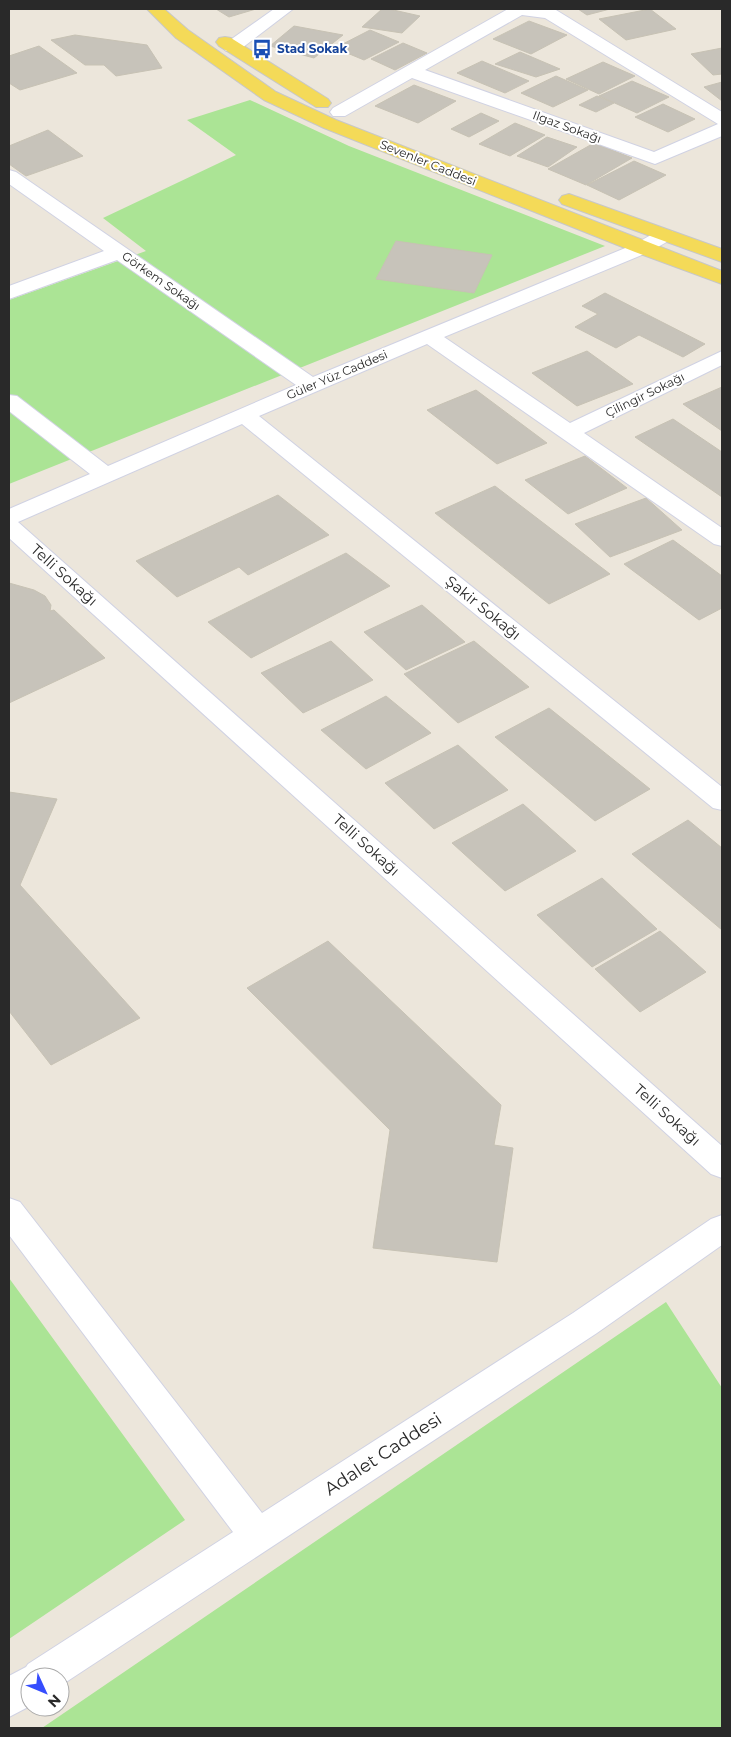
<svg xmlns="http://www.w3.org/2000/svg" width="731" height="1737" viewBox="0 0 731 1737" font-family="Montserrat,sans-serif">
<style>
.green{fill:#abe495}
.building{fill:#c7c3ba;stroke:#c7c2b4}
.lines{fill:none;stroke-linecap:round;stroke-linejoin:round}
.minor-casing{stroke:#d0d2e3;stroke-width:2}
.major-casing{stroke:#c7c7c7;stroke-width:2}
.minor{fill:#fff;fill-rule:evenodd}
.major{fill:#f4da58;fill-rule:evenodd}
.labels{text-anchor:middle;stroke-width:4;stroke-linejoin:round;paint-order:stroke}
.far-transit-label{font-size:12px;font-weight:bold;fill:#164399;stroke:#fff;text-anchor:start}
.far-street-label{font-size:12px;fill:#292929;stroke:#fff}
.street-label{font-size:15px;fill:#292929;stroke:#fff}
.near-street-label{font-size:18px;fill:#292929;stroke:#fff}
</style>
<rect width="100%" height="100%" fill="#ece6db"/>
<path class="green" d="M250 100 349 146 605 246 9 484V300L146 251 103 218 236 155 187 120Z
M9 1278 185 1520 9 1639Z
M666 1302 722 1388V1728H42Z"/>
<path class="building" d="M216 9H256L229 17Z
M382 9H389L420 16 402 33 362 27Z
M578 9H610L587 15Z
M650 9 676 29 626 40 599 19Z
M529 21 567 35 531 54 493 39Z
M294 26 343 35 314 58 270 46Z
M370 30 399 42 364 60 335 48Z
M75 35 147 45 162 68 116 76 104 65H85L51 40Z
M403 43 427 53 395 70 371 59Z
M39 46 77 73 20 90 9 83V56Z
M722 48V74L713 75 691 54Z
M520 52 560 69 536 77 495 64Z
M482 61 529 81 505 93 457 73Z
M603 62 635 76 599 94 566 79Z
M556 76 588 90 553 107 521 93Z
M632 81 669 97 637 113 599 96Z
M722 82V101L704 87Z
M414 85 456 101 418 123 375 106Z
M597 96 614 103 596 112 579 105Z
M663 104 695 119 668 132 635 117Z
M481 113 499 121 469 137 451 129Z
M515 123 545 135 510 156 479 144Z
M48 130 83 156 26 176 9 164V146Z
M547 137 577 147 548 167 517 156Z
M594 143 632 158 586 185 548 169Z
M634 161 666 175 619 200 587 185Z
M396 241 492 255 474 293 376 279Z
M605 293 705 344 683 357 639 335 616 348 575 327 598 314 582 306Z
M587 351 633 384 577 406 532 373Z
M722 387V431L683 404Z
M476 390 547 443 497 464 427 410Z
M673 419 722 452V497L635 437Z
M585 456 627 488 568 514 525 480Z
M495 486 610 574 549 604 435 513Z
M278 495 329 535 248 575 239 567 177 597 136 561Z
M646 498 682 530 610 557 575 524Z
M673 540 722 576V608L699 620 624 564Z
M346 553 390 586 251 658 208 622Z
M9 583 34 590 45 596 51 605 50 611 54 610 105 658 9 703Z
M422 605 465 642 406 670 364 632Z
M331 641 373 680 303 713 261 673Z
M474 641 529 687 458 723 404 674Z
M386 696 431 733 366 769 321 730Z
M549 708 650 789 595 821 495 737Z
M458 745 508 790 434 829 385 783Z
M9 792 57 799 20 885 140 1018 51 1065 9 1011Z
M523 804 576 851 505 891 452 843Z
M688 820 722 848V930L632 854Z
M602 878 657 929 592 967 537 915Z
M660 931 706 972 640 1012 595 969Z
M328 941 501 1105 494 1145 513 1148 497 1262 373 1248 390 1130 247 988Z"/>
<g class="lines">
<defs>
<path id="minor" d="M274 9H293L238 51H226L223 47 226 43Z
M508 9 556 10 722 112V136L655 164 412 78 345 116H333L330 112 333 108ZM522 15 545 18 718 124 654 152 425 70Z
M9 170 16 172 313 377 635 244 658 231H672L675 235 672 239 649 252 444 337 570 423 722 351V365L584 433 722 528V546L714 544 427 344 259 416 722 787V810L713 808 242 424 18 522 722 1146V1178L711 1174 9 538V509L90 474 9 411V395L17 396 108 466 296 385 117 260 9 299V286L104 251 9 184Z
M9 1198 20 1202 262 1513 573 1313 711 1219 722 1215V1245L597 1333 60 1686V1677H30V1706L9 1717V1676L26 1667 28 1664 233 1532 9 1235Z"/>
<path id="major" d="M147 9H164L188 30 276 92 336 120 722 271V284L635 252 324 128 264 100 176 38Z
M225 37 231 38 328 99 331 103 328 107H316L219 46 216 42 219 38Z
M569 194 722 249V262L562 204 559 200 562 196Z"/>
</defs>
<use href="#minor" class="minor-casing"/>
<use href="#major" class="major-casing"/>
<use href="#minor" class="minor"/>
<use href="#major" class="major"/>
</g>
<defs>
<symbol id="bus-bare" viewBox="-9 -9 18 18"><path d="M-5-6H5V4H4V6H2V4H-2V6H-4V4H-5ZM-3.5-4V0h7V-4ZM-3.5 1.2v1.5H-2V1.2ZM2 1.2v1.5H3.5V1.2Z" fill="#1a4fb4" stroke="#fff" stroke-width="2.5" paint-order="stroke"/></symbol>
</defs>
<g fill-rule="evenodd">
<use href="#bus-bare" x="248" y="35" width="28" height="28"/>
</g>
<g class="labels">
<g class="far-transit-label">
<text x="277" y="53">Stad Sokak</text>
</g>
<g class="far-street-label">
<text transform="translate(567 127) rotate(20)" y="4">Ilgaz Sokağı</text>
<text transform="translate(428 163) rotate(22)" y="4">Sevenler Caddesi</text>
<text transform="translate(161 281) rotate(35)" y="4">Görkem Sokağı</text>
<text transform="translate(337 375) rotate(-23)" y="4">Güler Yüz Caddesi</text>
<text transform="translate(645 395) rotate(-26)" y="4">Çilingir Sokağı</text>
</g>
<g class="street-label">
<text transform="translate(64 575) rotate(42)" y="5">Telli Sokağı</text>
<text transform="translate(483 608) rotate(39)" y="5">Şakir Sokağı</text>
<text transform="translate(366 845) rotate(42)" y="5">Telli Sokağı</text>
<text transform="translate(667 1115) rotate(42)" y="5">Telli Sokağı</text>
</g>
<g class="near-street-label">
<text transform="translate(383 1454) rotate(-33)" y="6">Adalet Caddesi</text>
</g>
</g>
<rect width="731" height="1737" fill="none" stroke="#292929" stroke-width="20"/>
<g transform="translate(45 1692) rotate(134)"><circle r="24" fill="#ffffff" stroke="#a9a9a9"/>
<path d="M0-4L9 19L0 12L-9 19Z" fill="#364dfe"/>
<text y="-8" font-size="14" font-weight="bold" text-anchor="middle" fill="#292929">N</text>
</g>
</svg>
